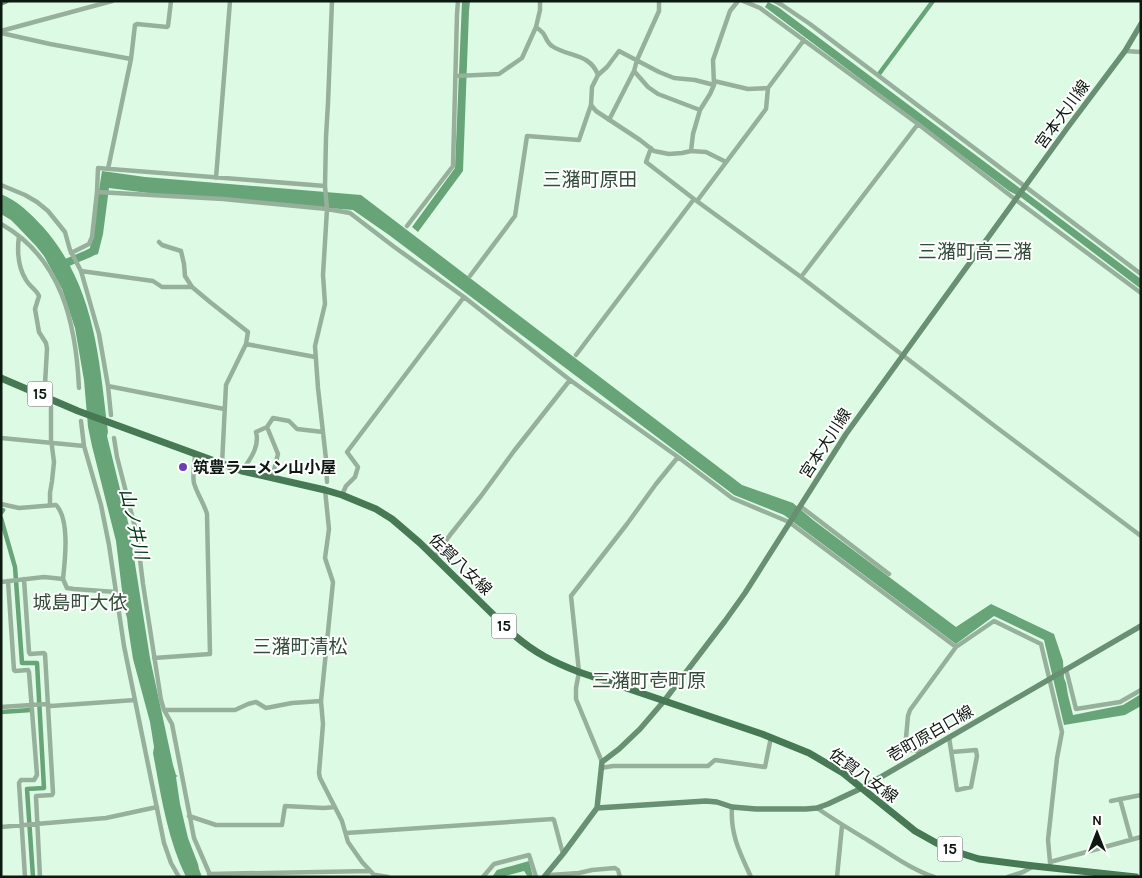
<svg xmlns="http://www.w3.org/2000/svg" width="1142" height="878" viewBox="0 0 1142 878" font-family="Karla,'Noto Sans JP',sans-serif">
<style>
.water{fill:#67a478}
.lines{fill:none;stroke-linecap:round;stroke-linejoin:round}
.canal{stroke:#67a478;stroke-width:4.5}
.river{stroke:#67a478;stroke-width:8}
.minor{stroke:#96b09c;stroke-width:4.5}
.secondary{stroke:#699073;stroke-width:5.5}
.primary{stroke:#477955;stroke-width:7}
.poi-dot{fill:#6e3cb4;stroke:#fff;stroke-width:2}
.labels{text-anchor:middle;stroke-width:4;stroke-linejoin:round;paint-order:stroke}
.shield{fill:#fff;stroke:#565d58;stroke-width:1}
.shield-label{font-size:15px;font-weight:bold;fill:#0d1810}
.street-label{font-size:16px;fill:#0d1810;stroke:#fff}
.poi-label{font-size:16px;font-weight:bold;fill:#0d1810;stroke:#fff;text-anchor:start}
.water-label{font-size:18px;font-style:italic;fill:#013316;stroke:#fff}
.quarter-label{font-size:19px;fill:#334c39;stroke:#fff}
</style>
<rect width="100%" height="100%" fill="#ddfbe4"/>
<path class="water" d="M462 1H470L469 11 463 171 418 232 412 227 455 168Z
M768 2 778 7 1141 279V289L1022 198 1009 191 765 7Z
M102 171 145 177 361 195 742 485 793 503 813 520 956 627 991 604 1054 634 1063 661 1064 678 1066 683 1068 695 1073 715 1123 705 1141 694V706L1125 715 1064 725 1044 640 994 616 956 644 784 515 734 495 389 235 353 210 164 195 109 188 103 234 98 254 83 259 80 254 90 248Z
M1 194C18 201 31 214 43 227 95 286 99 358 108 432L107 436 129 526 150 658 173 765 176 775 178 776 176 777 180 804 188 838 198 864 199 869 202 877H186C167 838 161 795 153 753L154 747 150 722 133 659 128 627 127 618 124 607 116 541 92 446 88 427 84 380 75 328 62 289 44 256 36 246 17 226 11 220 1 214Z
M529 861 533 877H528L524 871 502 877H492L497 870Z"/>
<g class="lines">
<path class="canal" d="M879 74 933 1
M1 513 3 510
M1 518 15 567 22 663H37L44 788 27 789 33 877
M1 712 31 710"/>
<path class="river" d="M61 265 90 253"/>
<path class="minor" d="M743 1 760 8 918 124 1016 200 1141 293
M775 1 782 5 810 24 1141 274
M536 27C539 29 541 31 543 33 546 37 547 43 552 46 568 57 590 53 598 75
M1 31 112 1
M1 33 50 44 131 59
M1125 51 1141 52
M634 71 648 87 658 94 700 110
M456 76 499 74 522 58 536 27 540 10V1
M714 81 748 89 768 88
M591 105 596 111 640 140 654 151 669 154 682 153 691 151 693 134 700 110 710 94 714 85 713 60 730 11 738 1
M609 120 634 71 637 60 659 11V1
M651 148 646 162 694 199 801 277 996 427 1141 536
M691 151 706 152 726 162
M108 169 131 59 135 25 137 24 167 27 168 26 171 1
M216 178 230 1
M1 185 25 195 37 202 48 211 65 232 70 250 81 271 99 334 108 386 111 415
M97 192 223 199 327 209 350 213 393 246 464 297 570 380 678 457 732 498 789 522 956 647
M697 201 766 109 768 88 804 40
M1 224C62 258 76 324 79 388
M407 226 453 166 457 14 458 1
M19 236C17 251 18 267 26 280 30 287 36 289 39 296L35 309 39 332 46 343 47 349 45 384 51 407V439L54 462 52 481 50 493V505
M159 242 162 245 181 251 184 264 185 276 192 287 210 302 248 332 246 344 226 385 222 464
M71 253 89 244 92 237 97 192 98 168 325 186
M81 271 153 281 162 287H192
M470 276 515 216 527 136 579 140 591 105 592 87 598 75 607 67 619 51 659 72 674 78 695 80 714 85
M801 277 918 124
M246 344 315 357
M576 355 694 199
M108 386 224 409
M81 421 84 446 101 505 109 545 124 646 164 843 171 863 179 877
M267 427 278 454 272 478
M1 438 84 446
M114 438 117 457 137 535 143 584 161 700 164 710 172 724 194 838 211 877
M242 471C250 459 260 447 256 432L267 427 273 418 289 421 297 429 323 432
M327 482 326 459 318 388 315 346 325 304 323 275 327 209 325 186 326 137 328 103 332 1
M325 490 329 529 325 558 333 582 321 701 323 724 319 773 320 778 342 821 348 842 362 862 376 877
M342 495 346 486 355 477 358 467 347 452 464 297
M1 504 19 508 56 505C70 519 65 561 63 579L67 588 74 589 116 592
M800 506 889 574
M435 557 450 535 481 496 514 451 570 380
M24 579 29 652 30 654 44 653 45 654 53 793 52 795 36 796V797L40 877
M8 581 14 670 15 671 28 670 29 672 37 775 34 780H21L19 783 25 877
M1 582 44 577 63 579
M154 658 210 654 207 514C204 503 197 494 194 483 192 474 195 463 195 454
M1066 669 1076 709 1120 702 1141 690
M1 707 47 704 51 706 135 700
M164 710H235L248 704 256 702 266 708 292 703 321 701
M949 737 957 790 971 787 977 756 976 750 952 752
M925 752 905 749 908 716 910 710 956 647 994 621 1041 644 1062 732 1057 758 1048 840 1050 862V868
M602 762 576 699V688L579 672 571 596 627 524 656 484 678 457
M601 768 613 766H708L715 760 765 767 771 737
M1120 799 1131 839
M1111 801 1141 795
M732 807C730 834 740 853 751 877
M817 808C834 820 851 830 869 841 891 854 910 869 934 877
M189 816 216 825H282L285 806 324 808 335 807
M1 827 106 818 157 807
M346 833 553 819 554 820 563 854
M1050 862 1141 837
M547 873 550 875 579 873 592 870 615 868 618 870 620 877
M209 874 370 871
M376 875 388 877
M483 877 494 864 529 855 536 877
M837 877 842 826
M1008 877 1023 872 1034 866"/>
<path class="secondary" d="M1 3 6 1
M597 808 706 801 717 802 732 807 756 809H806L817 808 828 804 862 788 1141 626
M544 877 563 854 597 808 602 762 619 749 640 729 664 701 725 621 745 593 846 434 1068 127 1125 51 1141 24"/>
<path class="primary" d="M1 378 78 411 242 471 325 490 342 495 376 509 392 519 420 543 514 635C535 653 553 662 579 672L762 734 809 753 843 773 915 831 940 845 963 854 979 859 1034 866 1136 877"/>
</g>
<circle class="poi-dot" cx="183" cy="467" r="5"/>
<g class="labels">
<g class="shield">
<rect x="27.5" y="381.5" width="25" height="25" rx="4"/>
<rect x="491.5" y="613.5" width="25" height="25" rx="4"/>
<rect x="937.5" y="836.5" width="25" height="25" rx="4"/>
</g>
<g class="shield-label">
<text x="40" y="399">15</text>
<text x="504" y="631">15</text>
<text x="950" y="854">15</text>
</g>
<g class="street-label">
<text transform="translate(1062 114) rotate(-54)" y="6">宮本大川線</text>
<text transform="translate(825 443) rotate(-57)" y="6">宮本大川線</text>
<text transform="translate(461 564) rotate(44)" y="6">佐賀八女線</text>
<text transform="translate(930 733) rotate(-30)" y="6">壱町原白口線</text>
<text transform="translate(864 775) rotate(36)" y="6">佐賀八女線</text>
</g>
<g class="poi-label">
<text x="193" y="473">筑豊ラーメン山小屋</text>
</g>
<g class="water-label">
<text transform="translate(134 524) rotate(77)" y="6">山ノ井川</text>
</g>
<g class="quarter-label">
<text x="590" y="186">三潴町原田</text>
<text x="975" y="258">三潴町高三潴</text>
<text x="80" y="609">城島町大依</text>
<text x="300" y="653">三潴町清松</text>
<text x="649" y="687">三潴町壱町原</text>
</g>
</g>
<rect width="1142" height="878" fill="none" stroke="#0d1810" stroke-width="5"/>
<g transform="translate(1097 833)" stroke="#ffffff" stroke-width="4" paint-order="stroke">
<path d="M0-4L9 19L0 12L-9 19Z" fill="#0d1810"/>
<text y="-8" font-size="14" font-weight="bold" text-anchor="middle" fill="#0d1810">N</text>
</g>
</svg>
